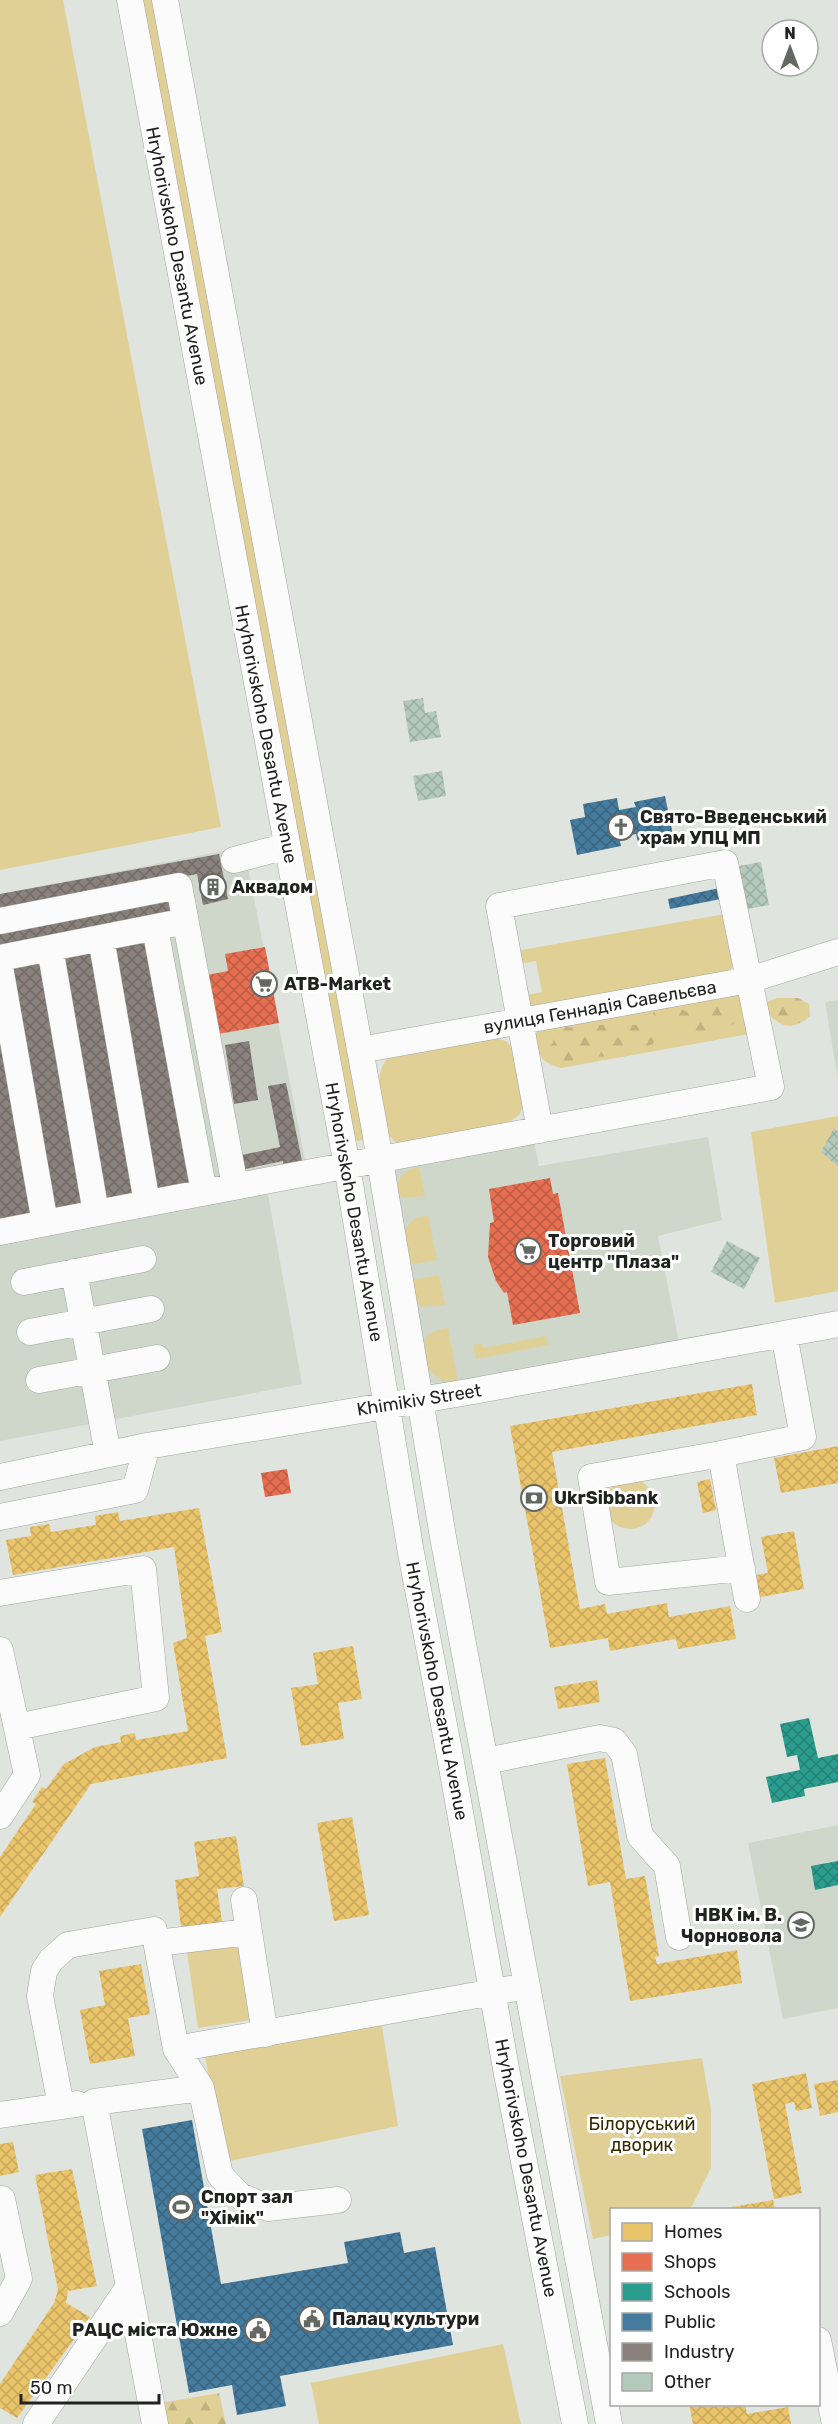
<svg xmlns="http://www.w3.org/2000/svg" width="838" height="2424" viewBox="0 0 838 2424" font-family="Rubik,sans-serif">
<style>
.built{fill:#cfd7cb}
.green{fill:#e0d096}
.forest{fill:url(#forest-firs)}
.homes{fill:url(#homes-cross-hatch)}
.shops{fill:url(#shops-cross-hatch)}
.schools{fill:url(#schools-cross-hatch)}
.public{fill:url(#public-cross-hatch)}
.industry{fill:url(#industry-cross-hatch)}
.building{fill:url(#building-cross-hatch)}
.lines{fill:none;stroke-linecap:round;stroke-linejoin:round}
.minor-casing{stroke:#a1a4a0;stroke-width:27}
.minor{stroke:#fafbfa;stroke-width:26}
.labels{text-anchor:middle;stroke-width:6;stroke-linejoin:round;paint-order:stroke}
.street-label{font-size:18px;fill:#212320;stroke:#fff}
.poi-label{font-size:18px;font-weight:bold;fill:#212320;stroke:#fff;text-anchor:start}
.park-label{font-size:18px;fill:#382b00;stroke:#fff}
</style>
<defs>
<pattern id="forest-firs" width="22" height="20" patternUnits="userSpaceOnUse" patternTransform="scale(1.5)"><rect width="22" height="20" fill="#e0d096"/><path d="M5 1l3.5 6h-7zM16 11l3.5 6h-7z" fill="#c0b281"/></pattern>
<pattern id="homes-cross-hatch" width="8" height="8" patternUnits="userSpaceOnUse" patternTransform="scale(1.5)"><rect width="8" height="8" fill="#e9c46a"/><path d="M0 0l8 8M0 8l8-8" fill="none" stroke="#c8a85c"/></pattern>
<pattern id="shops-cross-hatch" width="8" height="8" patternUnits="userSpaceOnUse" patternTransform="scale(1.5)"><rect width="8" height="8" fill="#e76f51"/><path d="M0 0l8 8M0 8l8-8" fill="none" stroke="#bb5b43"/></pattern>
<pattern id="schools-cross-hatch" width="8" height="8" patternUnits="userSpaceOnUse" patternTransform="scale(1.5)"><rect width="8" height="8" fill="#2a9d8f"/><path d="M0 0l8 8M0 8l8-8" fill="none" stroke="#248074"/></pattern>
<pattern id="public-cross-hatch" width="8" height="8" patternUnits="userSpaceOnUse" patternTransform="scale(1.5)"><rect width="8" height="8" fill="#457b9d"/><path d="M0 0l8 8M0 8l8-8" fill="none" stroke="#396480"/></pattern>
<pattern id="industry-cross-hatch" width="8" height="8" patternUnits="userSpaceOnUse" patternTransform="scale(1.5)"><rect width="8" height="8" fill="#8a817c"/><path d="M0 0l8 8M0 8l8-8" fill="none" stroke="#706965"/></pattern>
<pattern id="building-cross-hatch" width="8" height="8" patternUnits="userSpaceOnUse" patternTransform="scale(1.5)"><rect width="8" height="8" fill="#b4cabc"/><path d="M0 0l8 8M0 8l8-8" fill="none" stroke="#9aada1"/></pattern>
</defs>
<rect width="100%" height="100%" fill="#e0e4de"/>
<path class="built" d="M244 847 309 1180 267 1189 302 1384 0 1441V894Z
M838 1000V1079L825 1002Z
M708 1137 722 1220 658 1236 679 1342 439 1386 425 1379 392 1174 398 1165 534 1142 539 1166Z
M838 1825V2008L783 2019 748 1843Z"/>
<path class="green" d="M0 0H63L221 827 0 870Z
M142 0H155L366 1135 363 1140 357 1141 353 1138Z
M725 914 734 965 730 971 529 1006 522 996 542 992 536 961 519 964 516 951Z
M735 994 740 996 749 1034 561 1068C543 1063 535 1055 534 1035L540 1029Z
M494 1038 506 1041 513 1049 524 1102 520 1114 511 1121 403 1144 394 1141 388 1134C384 1111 371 1078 387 1059Z
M838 1116V1291L775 1303 751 1132Z
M419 1167 425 1196 402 1198 397 1190C398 1175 405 1170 419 1167Z
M428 1215 437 1260 410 1265 404 1229 415 1218Z
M439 1275 445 1305 421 1307 416 1300 412 1280Z
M448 1328 458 1382H443L428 1369 424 1341C428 1331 439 1330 448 1328Z
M546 1336 548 1345 476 1359 473 1345 482 1343 483 1348Z
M605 1504a25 25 0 1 1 50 0a25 25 0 1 1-50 0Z
M240 1944 251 2020 198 2028 187 1952Z
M381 2020 398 2126 225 2162 204 2051Z
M702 2058 711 2110V2168L691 2208 612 2210 611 2235 593 2239 560 2076Z
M503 2344 521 2424H319L311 2383Z"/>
<path class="forest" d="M777 998H798L809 1004 810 1016C791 1032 781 1027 765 1011L767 1002Z
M728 1003 735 1007 737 1020C726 1033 713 1033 696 1034L678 1020H661L653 1014 655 1010 673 1007 688 1012Z
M593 1025H646L653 1028 656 1035 653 1044 642 1048 627 1046C612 1058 601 1059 582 1054L571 1062 561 1064 557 1057 551 1056 546 1050 553 1043 555 1031 564 1026 587 1031Z
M219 2393 226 2424H160L155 2404Z"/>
<path class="homes" d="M752 1384 757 1415 552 1452 580 1609 605 1604 607 1614 667 1603 669 1617 730 1606 736 1639 678 1649 676 1639 610 1651 608 1638 550 1648 510 1426Z
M838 1446V1483L781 1493 774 1458Z
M710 1479 716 1510 703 1513 697 1482Z
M199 1508 222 1632 205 1636 227 1758 91 1784 0 1917V1857L36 1804 32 1802 42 1787 46 1789 64 1764 95 1747 121 1742 120 1736 135 1733 136 1740 188 1731 173 1643 187 1638 174 1547 13 1575 6 1540 31 1536 30 1527 49 1524 51 1532 96 1525 95 1516 118 1512 120 1521Z
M794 1531 804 1589 760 1597 756 1575 768 1573 761 1537Z
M353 1646 362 1699 338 1703 344 1739 301 1746 291 1688 318 1684 313 1653Z
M597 1680 600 1702 558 1709 554 1687Z
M605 1758 626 1879 645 1876 659 1956 655 1957 657 1964 737 1950 742 1983 630 2001 610 1882 588 1886 567 1764Z
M352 1817 369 1915 334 1921 317 1823Z
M236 1836 244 1886 217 1889 223 1928 182 1934 175 1880 199 1876 194 1842Z
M141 1964 150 2014 128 2018 135 2056 90 2064 80 2010 105 2005 99 1971Z
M806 2073 812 2108 796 2111 794 2102 785 2104 802 2193 774 2199 752 2084Z
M838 2080V2112L820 2116 814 2084Z
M13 2142 19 2172 0 2176V2144Z
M72 2169 97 2286 68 2291 66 2303 90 2317 17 2418 0 2408V2384L54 2303 58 2290 35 2175Z
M773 2200 775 2210H732V2207Z
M689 2404H745L747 2414 788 2407 791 2424H693Z"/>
<path class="shops" d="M265 947 279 1023 213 1035 202 976 228 971 225 954Z
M550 1178 553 1194 558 1193 580 1313 513 1325 507 1292 504 1293 496 1281 488 1257 490 1223 494 1222 489 1189Z
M287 1469 291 1493 265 1497 261 1473Z"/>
<path class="schools" d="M809 1718 818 1758 838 1754V1782L804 1789 805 1796 772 1803 766 1777 800 1770 797 1755 787 1757 780 1724Z
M838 1861V1885L815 1890 811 1866Z"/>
<path class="public" d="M665 796 673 835 638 842 636 834 619 837 621 846 577 855 570 820 585 817 583 804 617 798 619 810 636 807 634 802Z
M724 887 726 898 670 909 668 899Z
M192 2120 221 2284 348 2263 344 2242 400 2232 404 2253 435 2247 453 2345 280 2376 286 2406 237 2415 232 2385 189 2393 142 2129Z"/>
<path class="industry" d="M219 854 228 899 203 905 197 874 0 913V894Z
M169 896 173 915 0 948V929Z
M152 939 196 1187 156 1194 111 947Z
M95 951 138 1198 102 1204 60 957Z
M45 961 86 1210 51 1215 10 967Z
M0 1014 37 1215 0 1222Z
M249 1041 258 1100 234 1104 225 1045Z
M286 1083 302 1161 283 1165V1161L245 1169 242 1155 280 1147 268 1086Z"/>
<path class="building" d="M423 698 425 713 436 711 441 737 410 742 403 701Z
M442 771 446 796 418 801 413 776Z
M761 862 769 905 747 909 739 866Z
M834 1128 838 1132V1166L821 1152Z
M727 1241 760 1258 744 1289 711 1272Z"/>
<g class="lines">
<defs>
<path id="minor" d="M130 0 347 1166 411 1553 449 1751 507 2074 575 2424
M165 0 374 1125 443 1537 609 2424
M234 860 287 846
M0 921 179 886 235 1186
M155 928 204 1192
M101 938 147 1203
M50 948 96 1213
M0 958 171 924
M0 967 45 1223
M360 1050 749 980 838 952
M0 1232C256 1181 514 1135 771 1087L725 863 499 906 540 1130
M74 1272 108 1454
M24 1282 143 1259
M30 1332 151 1309
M39 1380 157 1358
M721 1454 591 1477 608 1582 742 1568
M0 1477 147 1446 468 1392 838 1324
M0 1517 135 1490 147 1446
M0 1593 143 1569 156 1698 17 1727
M747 1599 721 1454 803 1437 784 1334
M0 1650 27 1775 0 1816
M486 1761 600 1738 614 1741 624 1754 640 1836 667 1866 679 1937
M244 1900 265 2034
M157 1943 248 1932
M176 2049 510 1989
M61 2106 40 1996 44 1971 51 1960 68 1945 154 1930 176 2049 201 2088 220 2175 240 2196 268 2208 338 2200
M0 2115 77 2104
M0 2200 2 2199 19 2279 0 2313
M818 2340 835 2424
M36 2424 128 2288
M155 2424 94 2102 201 2088"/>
</defs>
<use href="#minor" class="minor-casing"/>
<use href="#minor" class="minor"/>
</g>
<defs>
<symbol id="church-ring" viewBox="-11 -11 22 22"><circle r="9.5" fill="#fff" stroke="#646762" stroke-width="1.5"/><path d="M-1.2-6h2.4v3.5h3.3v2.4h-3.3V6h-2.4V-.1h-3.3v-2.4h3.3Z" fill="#646762"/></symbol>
<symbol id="building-ring" viewBox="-11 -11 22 22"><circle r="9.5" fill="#fff" stroke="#646762" stroke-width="1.5"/><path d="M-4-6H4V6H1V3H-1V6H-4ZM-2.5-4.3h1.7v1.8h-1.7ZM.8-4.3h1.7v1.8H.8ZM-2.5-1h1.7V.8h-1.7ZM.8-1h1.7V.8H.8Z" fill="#646762"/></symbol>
<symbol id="supermarket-ring" viewBox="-11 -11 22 22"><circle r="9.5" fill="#fff" stroke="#646762" stroke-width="1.5"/><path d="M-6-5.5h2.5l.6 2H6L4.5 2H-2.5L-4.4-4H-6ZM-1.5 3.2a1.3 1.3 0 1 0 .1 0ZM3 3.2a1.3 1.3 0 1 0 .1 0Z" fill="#646762"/></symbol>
<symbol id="bank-ring" viewBox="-11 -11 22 22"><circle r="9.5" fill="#fff" stroke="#646762" stroke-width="1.5"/><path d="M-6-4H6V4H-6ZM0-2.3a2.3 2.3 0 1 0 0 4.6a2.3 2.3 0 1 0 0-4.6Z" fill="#646762"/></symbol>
<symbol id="school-ring" viewBox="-11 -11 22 22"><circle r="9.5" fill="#fff" stroke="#646762" stroke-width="1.5"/><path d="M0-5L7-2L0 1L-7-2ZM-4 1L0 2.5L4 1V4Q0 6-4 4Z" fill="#646762"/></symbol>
<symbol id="stadium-ring" viewBox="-11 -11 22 22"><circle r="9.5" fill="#fff" stroke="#646762" stroke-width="1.5"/><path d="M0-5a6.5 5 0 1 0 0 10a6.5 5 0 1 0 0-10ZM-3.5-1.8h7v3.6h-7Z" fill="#646762"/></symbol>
<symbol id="civic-ring" viewBox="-11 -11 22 22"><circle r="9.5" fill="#fff" stroke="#646762" stroke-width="1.5"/><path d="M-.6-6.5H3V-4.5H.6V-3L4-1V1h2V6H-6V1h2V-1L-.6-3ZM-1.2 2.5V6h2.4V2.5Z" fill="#646762"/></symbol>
</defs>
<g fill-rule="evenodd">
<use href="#church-ring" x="606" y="812" width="30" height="30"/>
<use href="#building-ring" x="198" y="872" width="30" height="30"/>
<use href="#supermarket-ring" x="249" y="969" width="30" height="30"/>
<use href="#supermarket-ring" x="513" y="1236" width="30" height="30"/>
<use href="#bank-ring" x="519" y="1483" width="30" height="30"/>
<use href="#school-ring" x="786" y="1910" width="30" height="30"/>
<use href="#stadium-ring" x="166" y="2192" width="30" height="30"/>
<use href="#civic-ring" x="297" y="2304" width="30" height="30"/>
<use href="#civic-ring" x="243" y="2315" width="30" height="30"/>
</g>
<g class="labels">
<g class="street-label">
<text transform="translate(177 256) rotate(79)" y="6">Hryhorivskoho Desantu Avenue</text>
<text transform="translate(266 734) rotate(79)" y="6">Hryhorivskoho Desantu Avenue</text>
<text transform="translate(600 1007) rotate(-10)" y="6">вулиця Геннадія Савельєва</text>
<text transform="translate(354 1212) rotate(80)" y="6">Hryhorivskoho Desantu Avenue</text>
<text transform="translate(419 1400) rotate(-9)" y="6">Khimikiv Street</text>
<text transform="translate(437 1691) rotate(79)" y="6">Hryhorivskoho Desantu Avenue</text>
<text transform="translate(526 2168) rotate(79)" y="6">Hryhorivskoho Desantu Avenue</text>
</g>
<g class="poi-label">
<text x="640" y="823">Свято-Введенський<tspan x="640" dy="21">храм УПЦ МП</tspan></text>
<text x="232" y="893">Аквадом</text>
<text x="284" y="990">ATB-Market</text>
<text x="548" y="1247">Торговий<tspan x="548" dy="21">центр "Плаза"</tspan></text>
<text x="554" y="1504">UkrSibbank</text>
<text x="782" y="1921" text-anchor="end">НВК ім. В.<tspan x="782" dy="21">Чорновола</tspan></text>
<text x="201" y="2203">Спорт зал<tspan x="201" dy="21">"Хімік"</tspan></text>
<text x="332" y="2325">Палац культури</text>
<text x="238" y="2336" text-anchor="end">РАЦС міста Южне</text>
</g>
<g class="park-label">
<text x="642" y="2130">Білоруський<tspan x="642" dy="21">дворик</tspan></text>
</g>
</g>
<rect x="610" y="2208" width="210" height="198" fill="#ffffff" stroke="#a6a7a6" stroke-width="1.5"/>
<rect x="622" y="2223" width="30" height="18" fill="#e9c46a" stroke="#a6a7a6" stroke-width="1.5"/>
<text x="664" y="2238" font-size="18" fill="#212320">Homes</text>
<rect x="622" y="2253" width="30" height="18" fill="#e76f51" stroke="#a6a7a6" stroke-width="1.5"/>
<text x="664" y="2268" font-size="18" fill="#212320">Shops</text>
<rect x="622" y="2283" width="30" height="18" fill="#2a9d8f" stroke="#a6a7a6" stroke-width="1.5"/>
<text x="664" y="2298" font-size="18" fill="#212320">Schools</text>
<rect x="622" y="2313" width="30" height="18" fill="#457b9d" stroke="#a6a7a6" stroke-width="1.5"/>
<text x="664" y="2328" font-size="18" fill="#212320">Public</text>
<rect x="622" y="2343" width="30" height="18" fill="#8a817c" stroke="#a6a7a6" stroke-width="1.5"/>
<text x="664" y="2358" font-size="18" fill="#212320">Industry</text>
<rect x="622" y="2373" width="30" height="18" fill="#b4cabc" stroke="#a6a7a6" stroke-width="1.5"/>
<text x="664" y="2388" font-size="18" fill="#212320">Other</text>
<g transform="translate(790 48)"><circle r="28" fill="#ffffff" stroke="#a6a7a6" stroke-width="1.5"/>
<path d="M0-4.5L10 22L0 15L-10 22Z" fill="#646762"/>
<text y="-9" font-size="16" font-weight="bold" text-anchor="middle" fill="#212320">N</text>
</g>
<path d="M21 2394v9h138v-9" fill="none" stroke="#212320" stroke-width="3"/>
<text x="30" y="2394" font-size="18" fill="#212320" stroke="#ffffff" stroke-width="4.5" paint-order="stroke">50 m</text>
</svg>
